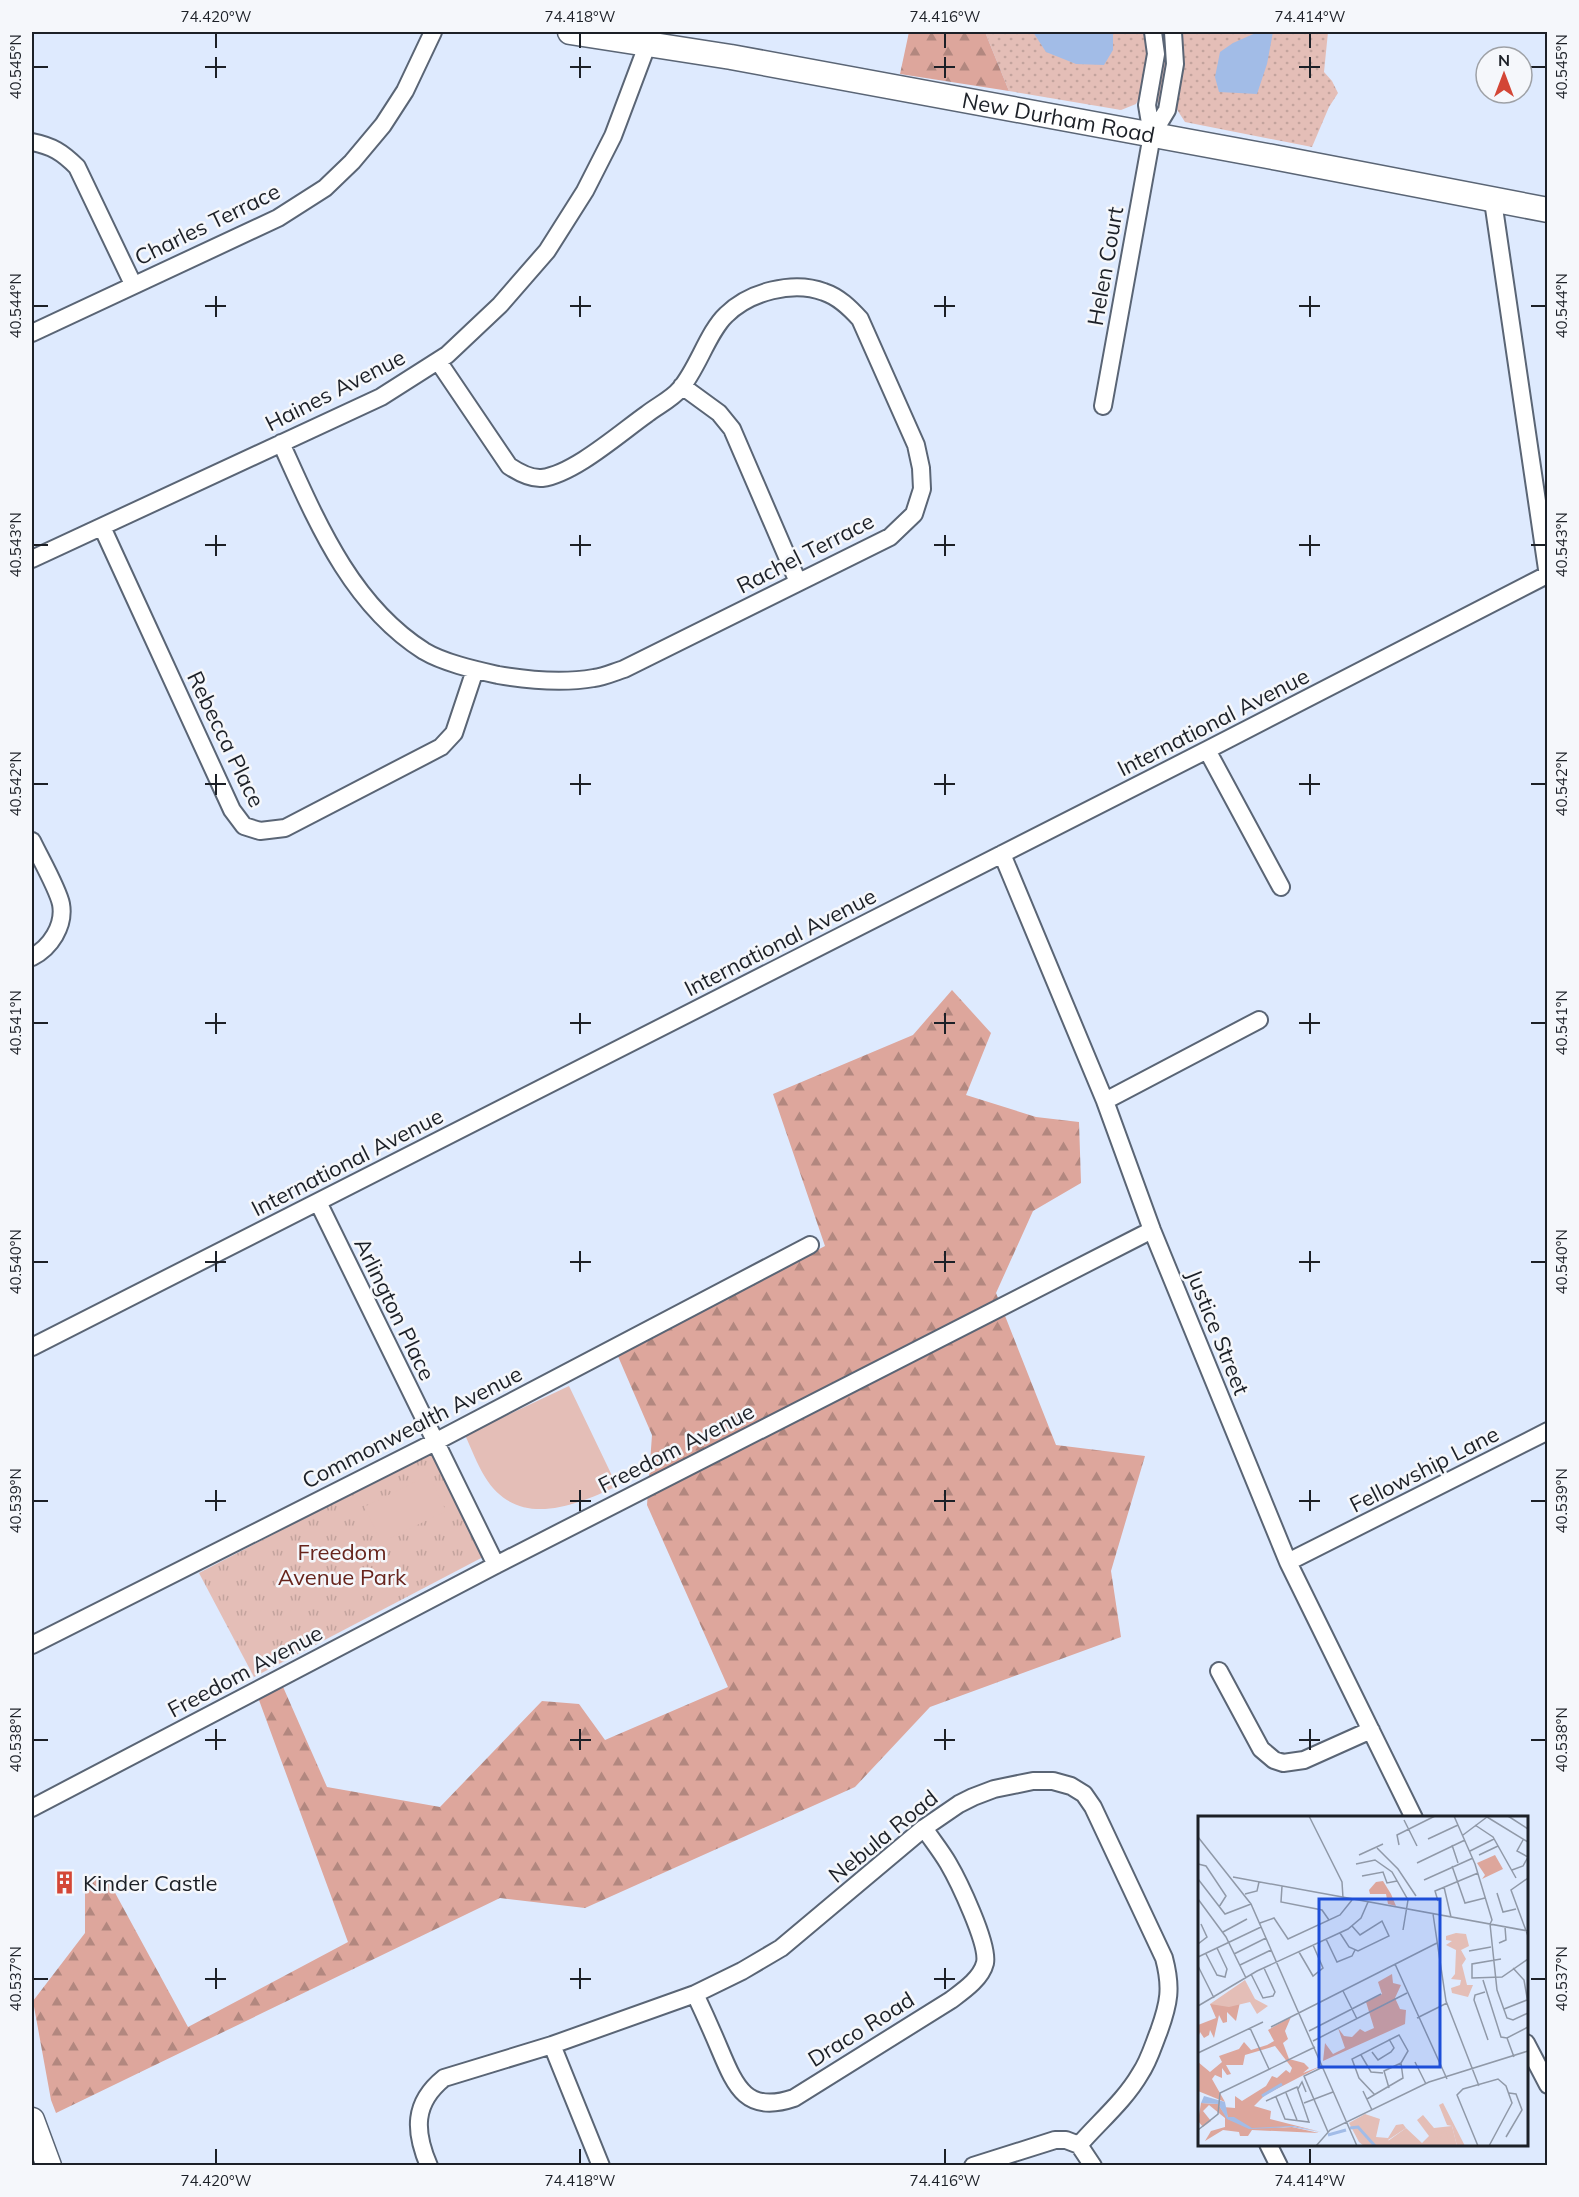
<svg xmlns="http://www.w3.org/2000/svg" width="1579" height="2197" viewBox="0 0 1579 2197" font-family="Mulish,sans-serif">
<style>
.grass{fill:url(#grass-dots)}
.forest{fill:url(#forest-firs)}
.park{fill:url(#park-tufts)}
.pitch{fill:#e4beb7}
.water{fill:#a2bce7}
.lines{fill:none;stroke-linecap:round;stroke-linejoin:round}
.minor-casing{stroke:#5a6575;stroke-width:20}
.secondary-casing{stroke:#5a6575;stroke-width:27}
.minor{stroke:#fff;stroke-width:16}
.secondary{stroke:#fff;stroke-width:24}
.ticks{fill:none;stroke:#1c2027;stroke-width:2}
.labels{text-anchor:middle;stroke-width:5;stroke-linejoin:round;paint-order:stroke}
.street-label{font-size:22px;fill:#1c2027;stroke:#f5f7fb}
.park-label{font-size:22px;fill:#67241c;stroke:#f5f7fb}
.poi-label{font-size:22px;fill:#1c2027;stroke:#f5f7fb;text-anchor:start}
.inset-river{fill:none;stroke:#a2bce7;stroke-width:3}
.inset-road{fill:none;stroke:#9099a8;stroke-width:1.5}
.view{fill:#1d4ed8;fill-opacity:0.15;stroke:#1d4ed8;stroke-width:3}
.inset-edge{fill:none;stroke:#1c2027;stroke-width:3}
.neatline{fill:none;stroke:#1c2027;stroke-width:2}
.ticks-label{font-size:15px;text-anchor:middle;fill:#1c2027}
</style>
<defs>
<pattern id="grass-dots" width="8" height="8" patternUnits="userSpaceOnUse" patternTransform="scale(1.5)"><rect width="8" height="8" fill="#e4beb7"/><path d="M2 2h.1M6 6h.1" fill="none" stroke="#c3a39d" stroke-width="1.8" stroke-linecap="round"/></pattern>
<pattern id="forest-firs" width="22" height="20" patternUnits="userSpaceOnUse" patternTransform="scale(1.5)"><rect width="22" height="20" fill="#dda69c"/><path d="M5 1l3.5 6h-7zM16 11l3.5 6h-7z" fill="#b2877f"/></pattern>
<pattern id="park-tufts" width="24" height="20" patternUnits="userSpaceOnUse" patternTransform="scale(1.5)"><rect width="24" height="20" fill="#e4beb7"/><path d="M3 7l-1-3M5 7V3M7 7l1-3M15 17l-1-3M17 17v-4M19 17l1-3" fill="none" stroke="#c3a39d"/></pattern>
</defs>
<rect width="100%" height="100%" fill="#deeafe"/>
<path class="grass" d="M985 32H1145C1149 55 1149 83 1136 104L1121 110 1009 91Z
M1161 32H1168V67L1161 103 1158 104 1156 98Z
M1179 32H1328L1324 72 1332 81 1338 93 1329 107 1312 147 1185 122 1176 108Z"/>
<path class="forest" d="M909 32H985L1009 91 900 74Z
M952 990 991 1033 966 1095 1036 1117 1079 1122 1081 1183 1033 1211 996 1293 1056 1445 1145 1456 1111 1571 1121 1637 930 1707 855 1787 585 1908 500 1898 56 2113 51 2100 33 2001 85 1933V1878H107L188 2027 348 1942 256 1692 280 1680 327 1787 440 1807 542 1701 579 1704 605 1740 728 1687 647 1505 652 1435 617 1354 825 1246 773 1094 913 1035Z"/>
<path class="park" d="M431 1452 485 1556 254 1677 199 1573Z"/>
<path class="pitch" d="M569 1386 617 1486C573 1507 517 1529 485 1477 477 1464 471 1448 465 1435Z
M429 1475 446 1511 382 1542 364 1507Z"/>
<path class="water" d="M1033 32H1113V50L1104 65 1076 64 1046 52Z
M1258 32H1273L1267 64 1257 94 1219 92 1215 77 1220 52 1233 43Z"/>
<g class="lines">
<defs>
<path id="minor" d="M1152 135 1167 110 1175 64 1173 32
M32 142C52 146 62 152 77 167L133 284
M1493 201 1548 576
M32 333 278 218 325 188 352 162 383 125 405 91 433 32
M682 386 719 413 732 429 798 582
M1103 406 1152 135 1147 105 1156 54 1153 32
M281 443C316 520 350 604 424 651 444 663 476 670 498 675 527 680 565 683 594 678 604 677 614 672 624 669L890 537 914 514 922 489 921 468 916 445 860 319C850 308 839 297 824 292 793 280 749 292 726 315 708 332 697 370 680 389 672 399 657 406 647 414 620 433 574 474 542 478 530 479 518 472 509 466L438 361
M102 527 232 810 244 826 260 831 285 828 441 747 454 733 475 670
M32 559 381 397 447 355 500 305 547 251 585 191 613 136 648 43
M1207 750 1281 887
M32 841C39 856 58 889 61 904 65 926 50 948 32 957
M1002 854 1105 1101 1152 1230 1288 1562 1414 1818
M1105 1101 1259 1020
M318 1202 496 1565
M32 1347 1207 750 1547 575
M1288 1562 1548 1431
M32 1645 435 1442 810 1245
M1219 1671 1261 1749 1274 1760 1283 1763 1304 1760 1371 1730
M32 1808 496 1565 1152 1230
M695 1994C704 2013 712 2031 720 2050 736 2088 747 2114 794 2098L951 2000C963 1991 981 1979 985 1963 989 1944 958 1880 948 1863 941 1851 932 1840 924 1828
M1526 2043 1548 2085
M552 2045 601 2166
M1268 2144 1279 2166
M1079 2145 1093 2166
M429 2166C414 2131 413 2103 444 2078L552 2045 695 1994 742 1971 781 1948 924 1828 959 1804 973 1797 994 1789 1033 1781H1053L1071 1786 1084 1794 1093 1807 1164 1958C1172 1988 1169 2003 1159 2031 1153 2046 1149 2061 1140 2074 1125 2100 1099 2122 1079 2145
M973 2166 1055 2140H1066L1079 2145"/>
<g id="secondary">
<path id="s1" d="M570 32 731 57 1278 158 1548 210"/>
<path d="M32 2120 49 2166"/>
</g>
</defs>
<use href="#minor" class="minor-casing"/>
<use href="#secondary" class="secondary-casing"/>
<use href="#minor" class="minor"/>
<use href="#secondary" class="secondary"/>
</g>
<path class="ticks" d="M216 33V48M580 33V48M945 33V48M1310 33V48M216 57V78M580 57V78M945 57V78M1310 57V78M33 67H48M205 67H226M570 67H591M934 67H955M1299 67H1320M1531 67H1546M216 296V317M580 296V317M945 296V317M1310 296V317M33 306H48M205 306H226M570 306H591M934 306H955M1299 306H1320M1531 306H1546M216 535V556M580 535V556M945 535V556M1310 535V556M33 545H48M205 545H226M570 545H591M934 545H955M1299 545H1320M1531 545H1546M216 774V795M580 774V795M945 774V795M1310 774V795M33 784H48M205 784H226M570 784H591M934 784H955M1299 784H1320M1531 784H1546M216 1013V1034M580 1013V1034M945 1013V1034M1310 1013V1034M33 1023H48M205 1023H226M570 1023H591M934 1023H955M1299 1023H1320M1531 1023H1546M216 1251V1272M580 1251V1272M945 1251V1272M1310 1251V1272M33 1262H48M205 1262H226M570 1262H591M934 1262H955M1299 1262H1320M1531 1262H1546M216 1490V1511M580 1490V1511M945 1490V1511M1310 1490V1511M33 1501H48M205 1501H226M570 1501H591M934 1501H955M1299 1501H1320M1531 1501H1546M216 1729V1750M580 1729V1750M945 1729V1750M1310 1729V1750M33 1740H48M205 1740H226M570 1740H591M934 1740H955M1299 1740H1320M1531 1740H1546M216 1968V1989M580 1968V1989M945 1968V1989M33 1979H48M205 1979H226M570 1979H591M934 1979H955M1531 1979H1546M216 2149V2164M580 2149V2164M945 2149V2164M1310 2149V2164"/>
<defs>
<symbol id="building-bare" viewBox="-9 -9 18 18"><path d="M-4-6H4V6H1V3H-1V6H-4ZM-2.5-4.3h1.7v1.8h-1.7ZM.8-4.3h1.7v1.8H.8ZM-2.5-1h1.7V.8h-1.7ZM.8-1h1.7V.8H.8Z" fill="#d34636" stroke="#f5f7fb" stroke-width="2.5" paint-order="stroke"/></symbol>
</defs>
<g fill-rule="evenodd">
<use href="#building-bare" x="48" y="1866" width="33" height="33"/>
</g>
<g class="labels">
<g class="street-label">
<text dy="8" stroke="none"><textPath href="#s1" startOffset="496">New Durham Road</textPath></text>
<text transform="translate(207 224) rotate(-26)" y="8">Charles Terrace</text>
<text transform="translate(1105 266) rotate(-80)" y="8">Helen Court</text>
<text transform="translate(335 390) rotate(-27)" y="8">Haines Avenue</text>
<text transform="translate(805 553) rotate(-27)" y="8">Rachel Terrace</text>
<text transform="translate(1213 722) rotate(-27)" y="8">International Avenue</text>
<text transform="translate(226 739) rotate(64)" y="8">Rebecca Place</text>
<text transform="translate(780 942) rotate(-27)" y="8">International Avenue</text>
<text transform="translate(347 1162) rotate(-27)" y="8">International Avenue</text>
<text transform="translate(395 1309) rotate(64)" y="8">Arlington Place</text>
<text transform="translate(1218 1332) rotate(68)" y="8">Justice Street</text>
<text transform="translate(412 1427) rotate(-27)" y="8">Commonwealth Avenue</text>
<text transform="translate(676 1448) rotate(-27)" y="8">Freedom Avenue</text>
<text transform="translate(1424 1469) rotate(-27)" y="8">Fellowship Lane</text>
<text transform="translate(245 1671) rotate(-28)" y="8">Freedom Avenue</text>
<text transform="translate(883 1836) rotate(-39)" y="8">Nebula Road</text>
<text transform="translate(861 2029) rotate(-32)" y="8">Draco Road</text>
</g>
<g class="park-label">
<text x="342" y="1560">Freedom<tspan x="342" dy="25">Avenue Park</tspan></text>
</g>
<g class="poi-label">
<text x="83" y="1891">Kinder Castle</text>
</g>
</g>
<g transform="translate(1198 1816)">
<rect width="330" height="330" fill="#deeafe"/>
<path d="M245 287 267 330H259L254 310 249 309 241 289ZM167 298 182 303 178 321 190 322 198 309 205 308 208 312 190 324 199 330H166L161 326 151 307Z" fill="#e4beb7"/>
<path d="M297 39 305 53 284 63 287 59 279 47ZM185 65 193 78 198 90 190 88 188 78H172L171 74 178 66ZM194 158 195 167 203 169 197 182 202 193 208 194 207 208 125 245 127 227 135 238 147 232 140 212 146 220 154 221 162 213 167 216 176 212 168 186 184 178 180 166ZM42 186 38 205 29 196V206L25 207 21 199 16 222 12 214 11 219 6 222 2 216 0 222V209L18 202 12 188ZM93 201 87 215 90 223 85 227 91 243 106 247 111 252 105 257 123 250 67 279 56 290 73 295 72 303 123 316 95 310 76 312 94 311 121 317 54 314 50 320H42L41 316 25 314 7 325 13 315 27 311V302L11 289 5 295 13 305 5 311 0 305 3 287 20 288 30 303 53 312 30 301 25 291 37 292V280L44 285 68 270 74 260 79 262 88 254 92 257 94 252 77 230 47 239 45 249H28L33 258 29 259 24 252V262L17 259 14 263 27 286 0 275V246L12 256 24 246 21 240 41 233 46 226 53 234 69 229 76 225 70 214Z" fill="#dda69c"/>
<path d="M258 117 268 118 271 130 263 134 268 143 264 149 269 169H275L270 181 254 177 253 172 262 169 263 164 253 163 257 158 258 134 248 129 254 125 248 124V120Z" fill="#e4beb7"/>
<path d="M47 164 57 183 70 190 59 198 52 186 31 191 12 188ZM225 299 236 312 254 310 259 330H199L190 325 208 312 224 327 231 320 219 304Z" fill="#e4beb7"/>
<path d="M248 314 252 330H234L235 321 244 323 242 318Z" fill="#e4beb7"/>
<path d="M6 280 27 286 30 301H36L54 312 95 310 122 316 94 311 51 313 29 303 20 288 3 287Z" fill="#a2bce7"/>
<path class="inset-river" d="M64 280 84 268M152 312 160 311 177 330M130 319 148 314"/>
<path class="inset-road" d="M111 0 144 66 145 82M256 0 277 48 294 104 292 108M310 0 330 13M289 1 330 26M206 4 219 30M277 9 295 21 318 62M265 19 289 1M0 21 53 88 159 330M230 23 260 9M325 24 319 35 330 41M201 29 199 19 237 0M254 29 260 47M179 32 200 53 218 80M272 35 296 23M161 39 185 28M281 39 300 30M219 47 267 24M0 48 8 50 28 80 21 91M158 48 177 44 194 56 210 84 205 114M254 50 267 87 287 82M314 54 325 50 330 41M164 60 185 56 189 67 199 65M35 61 330 115M330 62 313 74 330 120M0 63 27 98 53 88M226 64 275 42M84 70 83 86 124 94 131 104M246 71 253 101M299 77 305 96 318 93M47 78 59 75 61 66M0 83 28 121 48 162M240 85 237 75 280 57M235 98 248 185 281 270M62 107 76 102 90 123 142 99 154 84M292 108 299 174 309 202 315 204 330 197M25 116 49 103M142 117 151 131 160 135 191 120 184 105 162 119 154 110M128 123 139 146 154 140 157 134M301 127 308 124 307 111M0 128 9 121 3 108M271 135 293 131M101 136 115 160 125 152 115 129M8 138 19 159 27 161 29 153 19 132M36 138 68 122M0 141 63 111M303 143 274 148V162L304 161 330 143M197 148 249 263M42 149 73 134M0 150 16 182M315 152 326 164 330 187M53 158 65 182 75 180 77 176 66 152M285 164 303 221 309 222 330 211M145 175 159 203M287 176 277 179 276 184 290 224M0 190 59 155 150 113 163 102 170 86M306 193 329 184M219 202 249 187M73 211 239 127M52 212 71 253M111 215 183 178M309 222 316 241M115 225 209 177M174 236 180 244 193 236 196 232 191 223M0 237 65 206M163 239 173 256 185 257M217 246 228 268M125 251 106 260 130 316M191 272 186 255 203 247M100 273 104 266 108 276M165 275 174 294M88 277 99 304M177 279 161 262 154 243 201 219 210 235 203 247M169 283 205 262 203 247M68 285 99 271 111 306 87 303 78 281M106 287 135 276M0 314 20 298 22 277 117 231M308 321 324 294 318 278 311 277M118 330 132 314 231 266 330 235M280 330 259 279 265 273 300 263 308 270 314 287 291 330"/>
<path class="view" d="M121 83H242V251H121Z"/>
<rect width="330" height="330" class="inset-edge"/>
</g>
<rect width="1579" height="2197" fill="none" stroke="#f5f7fb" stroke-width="66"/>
<g transform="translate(1504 75)"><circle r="28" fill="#f5f7fb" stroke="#9ea1a6" stroke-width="1.5"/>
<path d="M0-4.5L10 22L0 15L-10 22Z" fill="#d34636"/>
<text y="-9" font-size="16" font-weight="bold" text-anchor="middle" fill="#1c2027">N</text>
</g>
<rect x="33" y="33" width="1513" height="2131" class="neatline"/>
<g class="ticks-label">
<text x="216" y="22">74.420°W</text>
<text x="580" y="22">74.418°W</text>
<text x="945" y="22">74.416°W</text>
<text x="1310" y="22">74.414°W</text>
<text transform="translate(16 67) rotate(-90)" y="5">40.545°N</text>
<text transform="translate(1562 67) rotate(-90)" y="5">40.545°N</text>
<text transform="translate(16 306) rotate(-90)" y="5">40.544°N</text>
<text transform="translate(1562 306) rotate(-90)" y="5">40.544°N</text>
<text transform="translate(16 545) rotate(-90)" y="5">40.543°N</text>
<text transform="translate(1562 545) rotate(-90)" y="5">40.543°N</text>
<text transform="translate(16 784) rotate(-90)" y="5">40.542°N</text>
<text transform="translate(1562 784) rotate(-90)" y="5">40.542°N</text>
<text transform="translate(16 1023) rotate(-90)" y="5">40.541°N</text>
<text transform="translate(1562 1023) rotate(-90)" y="5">40.541°N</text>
<text transform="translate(16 1262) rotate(-90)" y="5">40.540°N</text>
<text transform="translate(1562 1262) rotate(-90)" y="5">40.540°N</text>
<text transform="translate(16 1501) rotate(-90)" y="5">40.539°N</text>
<text transform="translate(1562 1501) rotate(-90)" y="5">40.539°N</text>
<text transform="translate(16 1740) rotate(-90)" y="5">40.538°N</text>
<text transform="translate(1562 1740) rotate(-90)" y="5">40.538°N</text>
<text transform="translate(16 1979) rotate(-90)" y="5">40.537°N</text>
<text transform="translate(1562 1979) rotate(-90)" y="5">40.537°N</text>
<text x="216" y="2186">74.420°W</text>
<text x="580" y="2186">74.418°W</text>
<text x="945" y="2186">74.416°W</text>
<text x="1310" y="2186">74.414°W</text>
</g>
</svg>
